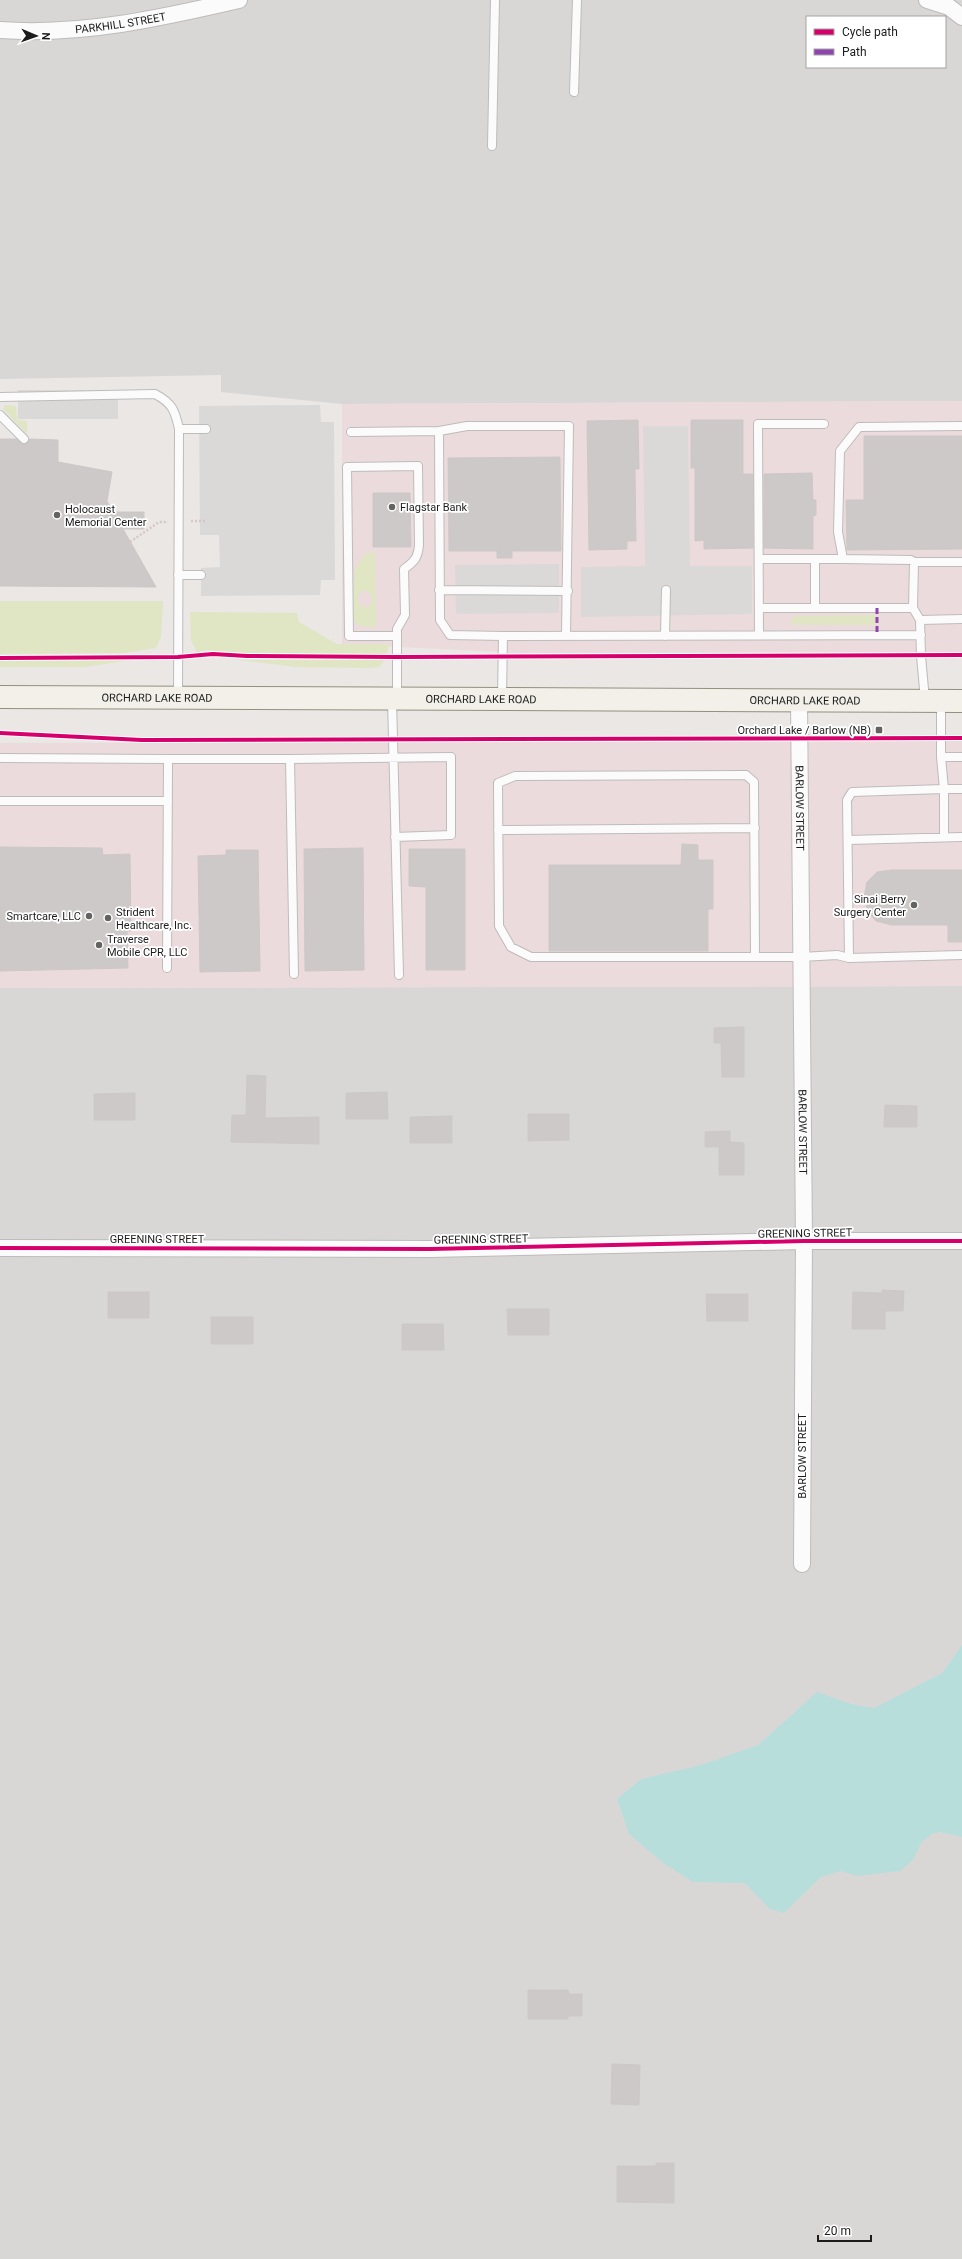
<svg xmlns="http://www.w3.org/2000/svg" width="962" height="2259" viewBox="0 0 962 2259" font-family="Roboto,sans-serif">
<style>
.residential{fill:#d9d7d6;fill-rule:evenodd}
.commercial{fill:#ecdbdd}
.grass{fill:#e0e6c3;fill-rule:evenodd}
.parking{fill:#dad9d8}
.water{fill:#b8dedc}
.building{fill:#ccc9c8;stroke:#cdc8c6}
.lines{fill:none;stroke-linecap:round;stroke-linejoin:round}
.lane-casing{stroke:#bdbcbb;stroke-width:10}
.street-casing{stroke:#bdbcbb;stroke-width:18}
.secondary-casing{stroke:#94907e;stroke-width:24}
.path{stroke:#d5c6c8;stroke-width:2.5;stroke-dasharray:2 2;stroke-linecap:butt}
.lane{stroke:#fcfbfb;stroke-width:8}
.street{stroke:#fcfbfb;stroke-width:16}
.secondary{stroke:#f2f0e9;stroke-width:22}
.quiet{stroke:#8e44ad;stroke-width:3;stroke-dasharray:6 3;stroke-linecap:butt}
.cycleway-casing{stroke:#fff;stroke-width:6}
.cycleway{stroke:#d6006c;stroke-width:4}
.poi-dot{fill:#646362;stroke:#fff;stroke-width:1.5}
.labels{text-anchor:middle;stroke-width:3.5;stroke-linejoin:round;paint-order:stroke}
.street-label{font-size:11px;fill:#1c1c1c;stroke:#fff}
.poi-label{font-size:11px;fill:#1c1c1c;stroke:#fff;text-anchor:start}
</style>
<rect width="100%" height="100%" fill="#eae7e5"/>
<path class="residential" d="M0 0H962V401L342 404 221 392V375L0 379ZM807 17H945V67H807Z
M962 986V2259H0V988Z"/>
<path class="commercial" d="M962 401V652L518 653 342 644V404Z
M962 741V986L0 988V743Z"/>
<path class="grass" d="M5 405 16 406 17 420 27 421V434L3 409Z
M375 552 376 627 359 626 354 622 352 612 355 569 366 553ZM362 591H368L371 596 372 602 368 607H363L358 602V595Z
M0 601H163L161 637 156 648 124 653 0 654Z
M190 612 297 613 299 622 337 644H389L387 654 246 653 206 650 197 653 191 640Z
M876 615V625H794L790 622 794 616Z
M230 659 244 660H385L379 667 368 668 297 667Z
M131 660 85 667H0V661Z"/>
<path class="parking" d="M18 390H118V419H18Z
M320 405 321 422H334L335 580H321L320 595 201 596V568L220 567 219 535H200L199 406Z
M643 426H688L690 566H752V614L581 617V567L645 566Z
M559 564V613L456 614 455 565Z"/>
<path class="water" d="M962 1645V1837L940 1832 932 1834 921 1843 913 1860 900 1871 857 1876 841 1871 821 1877 784 1913 770 1909 745 1883 693 1882 663 1863 629 1834 617 1799 641 1779 701 1765 758 1745 817 1692 851 1704 874 1708 942 1673Z"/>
<path class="building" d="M638 420 639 469H635L636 541H627V549L589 550 587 421Z
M691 420H743V474H753V548L704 549V540L695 541V468H691Z
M864 436H962V549L847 550 846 500H864Z
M0 439H16L23 444 28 443 29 439 58 440V462L112 472 107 501 113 512H144V529H123L156 587 0 586Z
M560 457 561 551H512V558H497V551H449L448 458Z
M812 473 813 500H816V515L813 516V549L764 548V474Z
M373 493H410L411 547H373Z
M682 844 698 845V860H713V909H708V951H549V865H681Z
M0 847 102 848 103 855 130 854 131 931H127L128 968 0 971Z
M363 848 364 970 305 971 304 849Z
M409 849H465V970H426V887L409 886Z
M226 850H258L260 971 200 972 198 856 226 855Z
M892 870H962V942H948V925H892L876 921 868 912 864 897 867 882 877 872Z
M744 1027V1077H722L721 1043H714V1028Z
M247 1075 266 1076 265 1118 319 1117V1144L231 1142 232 1115H246Z
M387 1092 388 1119H346V1093Z
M135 1093V1120H94V1094Z
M885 1105 917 1106V1127H884Z
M528 1114H569V1140L528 1141Z
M452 1116V1143H410V1117Z
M730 1131V1142L744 1143V1175H719V1147H705V1132Z
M882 1290 904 1291 903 1311H885V1329H852L853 1292 882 1293Z
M108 1292H149V1318H108Z
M706 1294H748V1321H707Z
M507 1309H549V1335H508Z
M211 1317H253V1344H211Z
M402 1324H443L444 1350H402Z
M528 1990H568L569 1994H582V2016H568V2019H528Z
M612 2064 640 2065 639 2105 611 2104Z
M656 2163H674V2203L617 2202V2166H656Z"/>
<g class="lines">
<defs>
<path id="lane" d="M574 92 577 0
M492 146 495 0
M0 397 155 394C172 403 175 410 179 429L178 697
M0 415 24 439
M179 429H206
M351 432 439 431
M759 559H843
M815 559V608
M914 562H962
M178 575H201
M439 590 568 591
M759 608H913
M920 620 913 608 914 562 911 560 843 559 838 532 840 451 859 427 962 426
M759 635 758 424H824
M503 636 450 635 440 620 439 431 467 426H569L566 635
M665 636 666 590
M397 698V629L405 615 404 569C414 562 418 558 419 545L418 466 347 467 349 636H397
M502 698 503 636 921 635
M392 699 399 975
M925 700 921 656 920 620 962 619
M941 702V757H962
M0 758 168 759 167 968
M168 759H290
M0 801H168
M498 830 755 828
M944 837V789H962
M848 840 962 837
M755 957 754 782 746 775 515 776 498 783 499 926 511 947 531 957H801L837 955 849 958 847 800 852 792 944 789 941 757
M849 958 962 955
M294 974 290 759 451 757V835L395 837"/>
<g id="street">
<path d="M927 0 949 7 962 17"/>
<path id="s1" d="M0 30C81 36 161 18 239 0"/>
<path id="s2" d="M799 700 804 1241 802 1564"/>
<path d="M0 1248 430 1249 804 1241H962"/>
</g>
<g id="secondary">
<path id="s3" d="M0 697 962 701"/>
</g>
</defs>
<use href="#lane" class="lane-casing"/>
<use href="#street" class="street-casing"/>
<use href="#secondary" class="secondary-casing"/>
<path class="path" d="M191 521H206
M130 542 159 522H168"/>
<use href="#lane" class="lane"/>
<use href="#street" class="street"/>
<use href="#secondary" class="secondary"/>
<path class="quiet" d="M877 608V635"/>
<defs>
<path id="cycleway" d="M0 658 178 657 213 654 247 656 397 657 962 655
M0 733 142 740 962 738
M0 1248 430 1249 804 1241H962"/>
</defs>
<use href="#cycleway" class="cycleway-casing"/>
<use href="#cycleway" class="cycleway"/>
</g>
<g class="poi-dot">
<circle cx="392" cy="507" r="4"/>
<circle cx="57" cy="515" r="4"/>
<rect x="875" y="726" width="8" height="8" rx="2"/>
<circle cx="914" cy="905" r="4"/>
<circle cx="89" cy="916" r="4"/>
<circle cx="108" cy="918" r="4"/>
<circle cx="99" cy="945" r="4"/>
</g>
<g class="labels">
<g class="street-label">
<text dy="4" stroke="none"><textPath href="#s1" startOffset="121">PARKHILL STREET</textPath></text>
<text dy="4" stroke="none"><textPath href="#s3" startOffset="157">ORCHARD LAKE ROAD</textPath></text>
<text dy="4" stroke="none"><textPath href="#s3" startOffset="481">ORCHARD LAKE ROAD</textPath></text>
<text dy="4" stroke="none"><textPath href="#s3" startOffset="805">ORCHARD LAKE ROAD</textPath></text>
<text dy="4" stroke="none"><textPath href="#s2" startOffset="108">BARLOW STREET</textPath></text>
<text dy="4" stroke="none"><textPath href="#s2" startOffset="432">BARLOW STREET</textPath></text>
<text transform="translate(805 1233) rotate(-1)" y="4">GREENING STREET</text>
<text x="157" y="1243">GREENING STREET</text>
<text transform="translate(481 1239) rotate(-1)" y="4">GREENING STREET</text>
<text transform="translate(802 1456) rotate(-90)" y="4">BARLOW STREET</text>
</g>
<g class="poi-label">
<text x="400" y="511">Flagstar Bank</text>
<text x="65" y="513">Holocaust<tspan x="65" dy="13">Memorial Center</tspan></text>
<text x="871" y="734" text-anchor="end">Orchard Lake / Barlow (NB)</text>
<text x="906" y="903" text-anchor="end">Sinai Berry<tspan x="906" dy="13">Surgery Center</tspan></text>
<text x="116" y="916">Strident<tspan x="116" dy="13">Healthcare, Inc.</tspan></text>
<text x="81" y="920" text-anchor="end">Smartcare, LLC</text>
<text x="107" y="943">Traverse<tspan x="107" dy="13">Mobile CPR, LLC</tspan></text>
</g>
</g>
<rect x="806" y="16" width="140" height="52" fill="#ffffff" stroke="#a4a4a4"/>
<rect x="814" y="29" width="20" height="6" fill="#d6006c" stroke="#a4a4a4"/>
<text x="842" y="36" font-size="12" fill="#1c1c1c">Cycle path</text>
<rect x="814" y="49" width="20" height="6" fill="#8e44ad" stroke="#a4a4a4"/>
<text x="842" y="56" font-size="12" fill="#1c1c1c">Path</text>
<g transform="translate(36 36) rotate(92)" stroke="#ffffff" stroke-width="3" paint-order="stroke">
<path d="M0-3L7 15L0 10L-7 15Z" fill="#1c1c1c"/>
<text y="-6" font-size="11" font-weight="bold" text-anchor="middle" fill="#1c1c1c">N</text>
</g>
<path d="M818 2235v6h53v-6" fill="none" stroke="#1c1c1c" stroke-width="2"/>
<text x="824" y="2235" font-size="12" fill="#1c1c1c" stroke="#ffffff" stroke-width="3" paint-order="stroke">20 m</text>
</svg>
